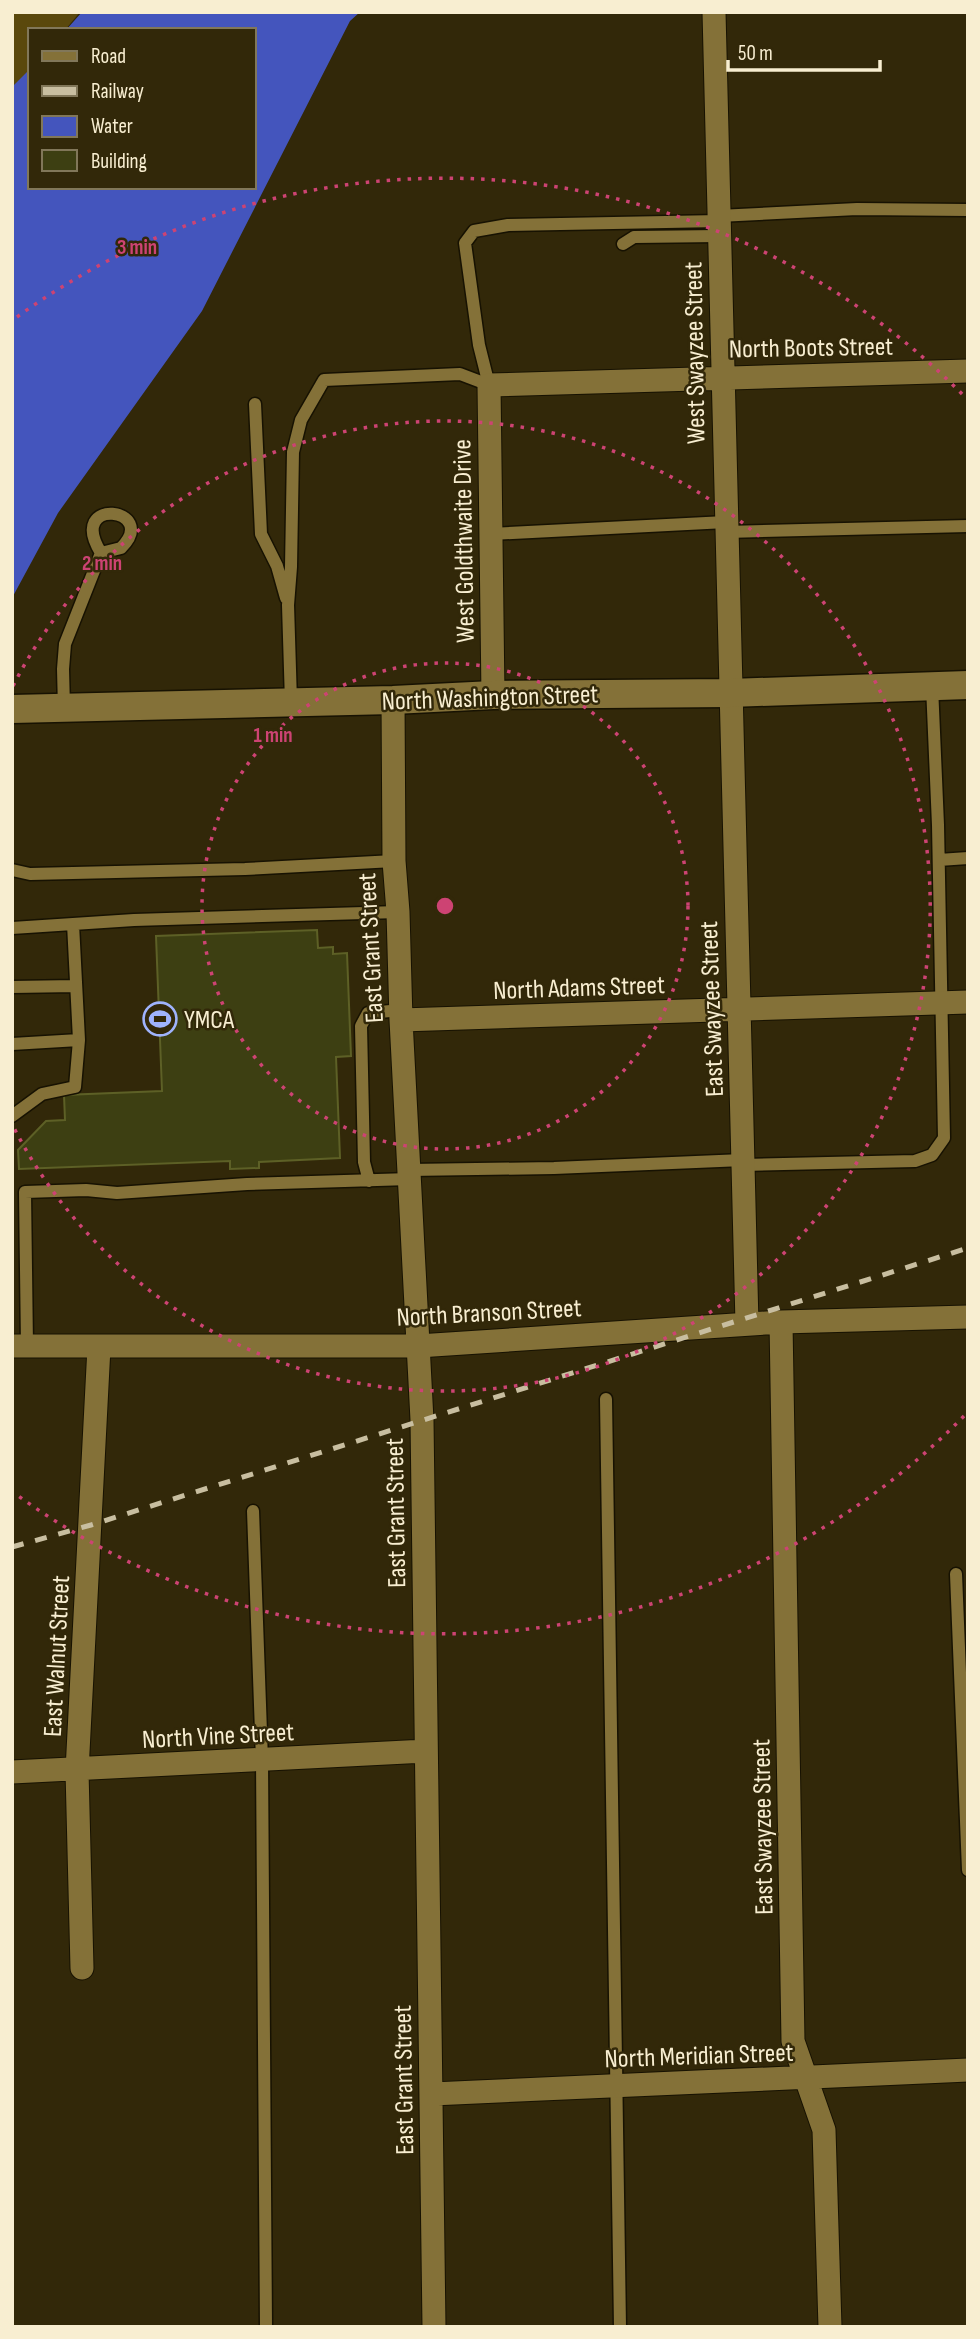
<svg xmlns="http://www.w3.org/2000/svg" width="980" height="2339" viewBox="0 0 980 2339" font-family="'Sofia Sans Condensed',sans-serif">
<style>
.green{fill:#5a480c}
.water{fill:#4455bd}
.building{fill:#3d3f12;stroke:#5d6026;stroke-width:2}
.lines{fill:none;stroke-linecap:round;stroke-linejoin:round}
.service-casing{stroke:#171202;stroke-width:15}
.minor-casing{stroke:#171202;stroke-width:25}
.tertiary-casing{stroke:#171202;stroke-width:31}
.service{stroke:#847138;stroke-width:12}
.minor{stroke:#847138;stroke-width:23}
.tertiary{stroke:#847138;stroke-width:28}
.rail{stroke:#c8bea0;stroke-width:5;stroke-dasharray:12 12;stroke-linecap:butt}
.ring{fill:none;stroke:#cd4373;stroke-width:3.5;stroke-dasharray:3.5 7}
.labels{text-anchor:middle;stroke-width:5;stroke-linejoin:round;paint-order:stroke}
.street-label{font-size:26px;fill:#f8eed1;stroke:#322809}
.poi-label{font-size:26px;fill:#f8eed1;stroke:#322809;text-anchor:start}
.centre{fill:#cd4373;stroke:#322809;stroke-width:3.5}
.ring-label{font-size:21px;text-anchor:middle;font-weight:bold;fill:#cd4373;stroke:#322809;stroke-width:5;stroke-linejoin:round;paint-order:stroke}
</style>
<rect width="100%" height="100%" fill="#322809"/>
<path class="green" d="M12 12H80L65 30H30V71L12 91Z"/>
<path class="water" d="M82 12H360L350 21 202 311 58 513 12 598V87L30 69V187H254V30H66Z"/>
<path class="building" d="M317 930 318 948 333 947V954L347 953 351 1056 336 1057 340 1158 259 1162V1168L230 1169V1161L19 1169 18 1150 46 1121 65 1120 64 1095 162 1091 156 936Z"/>
<g class="lines">
<defs>
<path id="service" d="M718 216 857 209 968 210
M623 244 634 237 719 236
M489 385 479 345 465 243 474 231 508 225 719 221
M255 404 261 534 277 566 286 598
M726 532 968 526
M491 534 726 522
M291 702 288 605 291 567 293 452 301 420 324 380 460 374 489 385
M64 708 63 669 65 644 101 553 121 548C161 508 65 495 101 553
M939 860 968 858
M12 870 30 874 245 869 394 861
M12 928 134 920 398 912
M12 987 76 986
M12 1044 79 1040
M12 1116 42 1094 75 1087 79 1040 73 924
M743 1165 915 1161 932 1155 944 1138 938 825 932 686
M409 1170 554 1168 743 1160
M369 1181 364 1162 361 1026 368 1013 402 1010
M27 1346 25 1192 86 1190 117 1193 247 1184 410 1179
M606 1399 620 2327
M253 1511 262 1760 266 2327
M956 1574 968 1870"/>
<path id="minor" d="M714 12 747 1324
M493 695 489 385 968 371
M393 700 394 861 398 912 401 1020 422 1420 434 2327
M401 1020 968 1002
M781 1322 793 2041 824 2130 830 2327
M12 1346H418L781 1322 968 1317
M12 1772 426 1751
M82 1968 77 1771 99 1347
M432 2094 968 2070"/>
<path id="tertiary" d="M12 709 393 700 493 695 730 693 968 685"/>
</defs>
<use href="#service" class="service-casing"/>
<use href="#minor" class="minor-casing"/>
<use href="#tertiary" class="tertiary-casing"/>
<use href="#service" class="service"/>
<use href="#minor" class="minor"/>
<use href="#tertiary" class="tertiary"/>
<path class="rail" d="M12 1547 91 1525 968 1248"/>
</g>
<g class="ring">
<circle cx="445" cy="906" r="243"/>
<path d="M13 686A485 485 0 1 1 13 1126"/>
<path d="M964 1416A728 728 0 0 1 17 1495M17 317A728 728 0 0 1 964 396"/>
</g>
<defs>
<symbol id="stadium-ring" viewBox="-11 -11 22 22"><circle r="9.5" fill="#322809" stroke="#9fb3fd" stroke-width="1.5"/><path d="M0-5a6.5 5 0 1 0 0 10a6.5 5 0 1 0 0-10ZM-3.5-1.8h7v3.6h-7Z" fill="#9fb3fd"/></symbol>
</defs>
<g fill-rule="evenodd">
<use href="#stadium-ring" x="141" y="1000" width="38" height="38"/>
</g>
<g class="labels">
<g class="street-label">
<text transform="translate(811 347) rotate(-1)" y="9">North Boots Street</text>
<text transform="translate(694 353) rotate(-91)" y="9">West Swayzee Street</text>
<text transform="translate(463 541) rotate(-91)" y="9">West Goldthwaite Drive</text>
<text transform="translate(490 697) rotate(-2)" y="9">North Washington Street</text>
<text transform="translate(370 948) rotate(-93)" y="9">East Grant Street</text>
<text transform="translate(579 987) rotate(-2)" y="9">North Adams Street</text>
<text transform="translate(711 1009) rotate(-92)" y="9">East Swayzee Street</text>
<text transform="translate(489 1312) rotate(-3)" y="9">North Branson Street</text>
<text transform="translate(395 1513) rotate(-91)" y="9">East Grant Street</text>
<text transform="translate(56 1656) rotate(-87)" y="9">East Walnut Street</text>
<text transform="translate(218 1735) rotate(-3)" y="9">North Vine Street</text>
<text transform="translate(762 1827) rotate(-91)" y="9">East Swayzee Street</text>
<text transform="translate(699 2055) rotate(-2)" y="9">North Meridian Street</text>
<text transform="translate(403 2080) rotate(-91)" y="9">East Grant Street</text>
</g>
<g class="poi-label">
<text x="184" y="1028">YMCA</text>
</g>
</g>
<circle cx="445" cy="906" r="10" class="centre"/>
<g class="ring-label">
<text x="137" y="254">3 min</text>
<text x="102" y="570">2 min</text>
<text x="273" y="742">1 min</text>
</g>
<rect width="980" height="2339" fill="none" stroke="#f8eed1" stroke-width="28"/>
<rect x="28" y="28" width="228" height="161" fill="#322809" stroke="#817759" stroke-width="2"/>
<rect x="42" y="51" width="35" height="10" fill="#847138" stroke="#817759" stroke-width="2"/>
<text x="91" y="63" font-size="21" fill="#f8eed1">Road</text>
<rect x="42" y="86" width="35" height="10" fill="#c8bea0" stroke="#817759" stroke-width="2"/>
<text x="91" y="98" font-size="21" fill="#f8eed1">Railway</text>
<rect x="42" y="116" width="35" height="21" fill="#4455bd" stroke="#817759" stroke-width="2"/>
<text x="91" y="133" font-size="21" fill="#f8eed1">Water</text>
<rect x="42" y="150" width="35" height="21" fill="#3d3f12" stroke="#817759" stroke-width="2"/>
<text x="91" y="168" font-size="21" fill="#f8eed1">Building</text>
<path d="M728 60v10h152v-10" fill="none" stroke="#f8eed1" stroke-width="3.5"/>
<text x="738" y="60" font-size="21" fill="#f8eed1" stroke="#322809" stroke-width="5" paint-order="stroke">50 m</text>
</svg>
